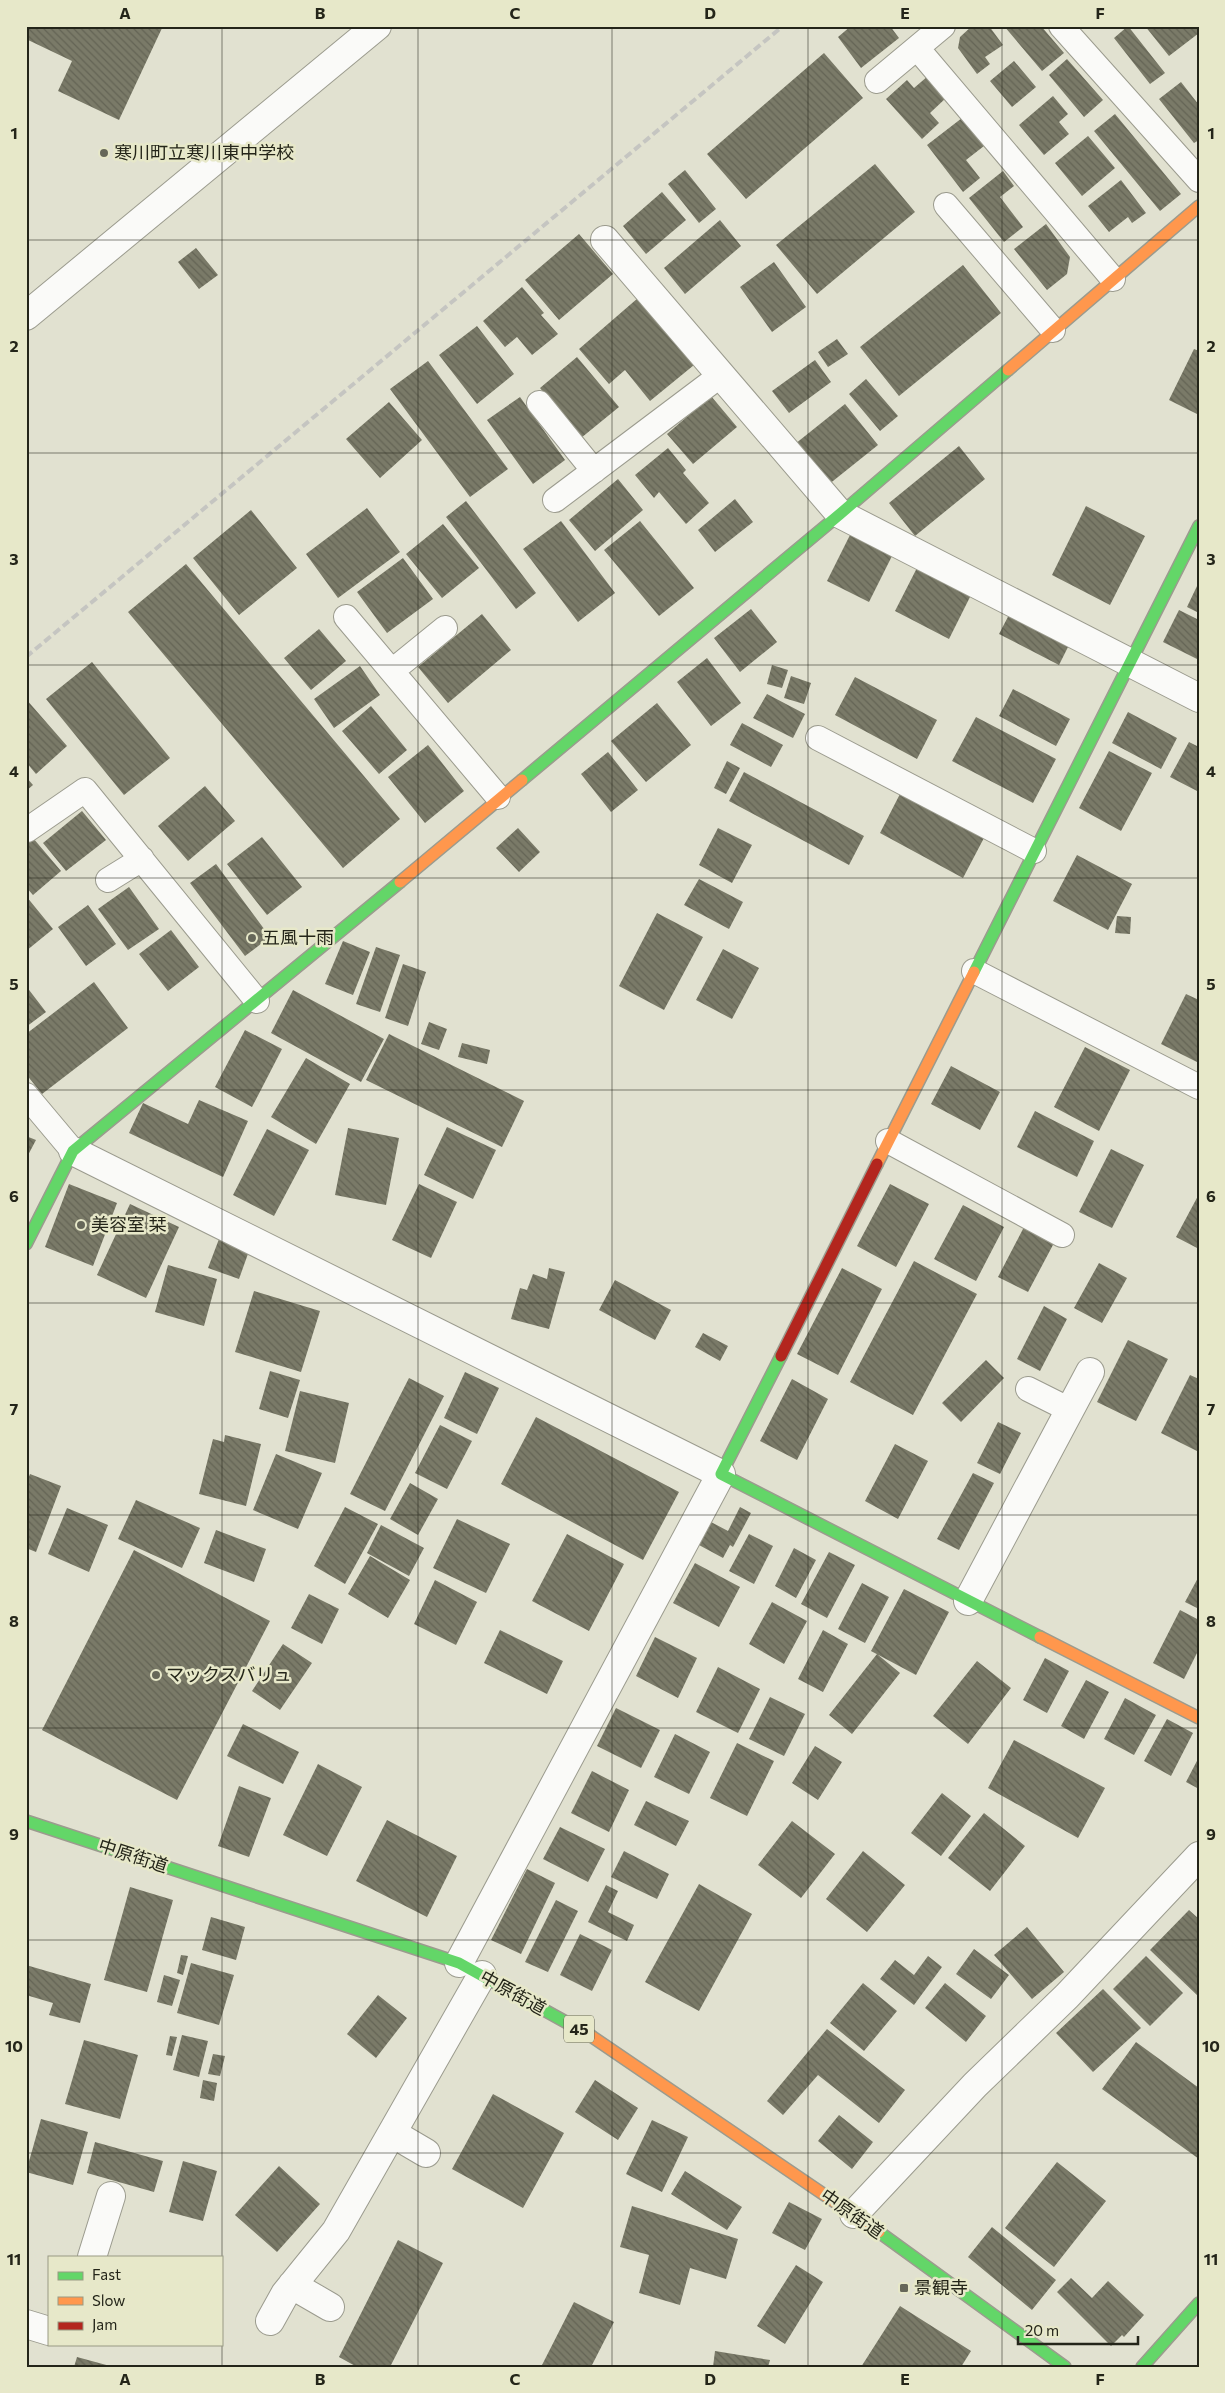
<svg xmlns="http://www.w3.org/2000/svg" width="1225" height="2393" viewBox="0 0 1225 2393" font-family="Commissioner,'Noto Sans JP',sans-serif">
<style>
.building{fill:url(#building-back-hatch)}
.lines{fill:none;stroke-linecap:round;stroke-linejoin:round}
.lane-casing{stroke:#9b9b8e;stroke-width:26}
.street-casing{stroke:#9b9b8e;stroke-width:30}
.fast-casing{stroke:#9b9b8e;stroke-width:14}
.slow-casing{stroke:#9b9b8e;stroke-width:14}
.jam-casing{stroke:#9b9b8e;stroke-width:14}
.lane{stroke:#fafaf8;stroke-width:24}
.street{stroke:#fafaf8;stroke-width:28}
.fast{stroke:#63d668;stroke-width:11}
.slow{stroke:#ff974d;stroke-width:11}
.jam{stroke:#b3261e;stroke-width:11}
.rail{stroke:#c5c5c1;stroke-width:4;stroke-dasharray:8 4;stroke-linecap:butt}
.grid{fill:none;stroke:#242519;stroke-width:1;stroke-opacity:0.55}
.poi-dot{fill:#666759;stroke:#e7e8c9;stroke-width:2}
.labels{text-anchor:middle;stroke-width:5;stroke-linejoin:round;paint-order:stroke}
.shield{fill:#e7e8c9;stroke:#5e604e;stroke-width:1}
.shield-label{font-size:16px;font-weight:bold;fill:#242519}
.poi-label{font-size:18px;fill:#242519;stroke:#e7e8c9;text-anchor:start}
.street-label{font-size:18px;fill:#242519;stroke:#e7e8c9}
.neatline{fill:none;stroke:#242519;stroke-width:2}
.grid-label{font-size:16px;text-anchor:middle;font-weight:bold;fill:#242519}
</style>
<defs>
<pattern id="building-back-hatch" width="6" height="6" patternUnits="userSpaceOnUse" patternTransform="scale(1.25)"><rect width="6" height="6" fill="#7a7a68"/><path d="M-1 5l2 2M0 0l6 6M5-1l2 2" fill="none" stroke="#646455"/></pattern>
</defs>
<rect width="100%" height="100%" fill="#e1e1d0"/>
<path class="building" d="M26 26H163L119 120 58 91 72 61 26 39Z
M851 26H890L899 38 861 68 838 37Z
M972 26H989L1003 45 985 57 990 64 977 74 958 48 960 37Z
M1004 26H1041L1064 53 1042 71Z
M1128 26 1165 73 1150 84 1114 38Z
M1145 26H1199V33L1169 56Z
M824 53 863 98 746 199 707 154Z
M1067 59 1103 100 1084 117 1049 75Z
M1014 61 1036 87 1012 107 990 81Z
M928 76 947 97 930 113 939 123 922 139 886 99 907 80 914 88Z
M1181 82 1199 105V140L1194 143 1159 99Z
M1053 96 1068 114 1059 122 1069 134 1044 155 1019 125Z
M1115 114 1181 194 1160 211 1094 131Z
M962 118 984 146 966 160 980 178 963 192 927 145Z
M1088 136 1115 168 1082 196 1055 163Z
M875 164 915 212 817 294 776 245Z
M685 170 716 209 699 223 668 184Z
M1003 171 1014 186 1000 197 1023 227 1004 242 969 198Z
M1121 180 1146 213 1132 223 1128 217 1109 232 1088 206Z
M662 192 686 220 646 254 623 226Z
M720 220 741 246 685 294 664 268Z
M1046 224 1070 257 1067 274 1047 290 1014 249Z
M579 234 613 274 559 320 525 280Z
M196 248 218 275 199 289 178 262Z
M774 262 806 307 772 332 740 287Z
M963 265 1001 313 899 396 860 347Z
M522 287 544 313 541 315 558 334 532 355 517 337 505 347 483 321Z
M638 298 694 365 650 401 625 370 609 384 579 349Z
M477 326 514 374 477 404 439 355Z
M837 339 848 354 828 367 818 352Z
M1194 349 1199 351V415L1169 400Z
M577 357 619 407 581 438 540 388Z
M815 360 831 382 789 413 772 391Z
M428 361 508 469 470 497 390 389Z
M866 379 898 416 880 431 849 394Z
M711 396 737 427 693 464 667 434Z
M520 397 565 460 533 484 487 420Z
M389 402 422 440 380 478 346 439Z
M845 404 878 445 828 485 795 444Z
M959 446 985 479 915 536 889 503Z
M668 448 686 470 683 473 709 503 686 524 659 492 654 498 635 475Z
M618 479 643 510 595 551 569 520Z
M735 499 753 522 715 552 698 530Z
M466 501 536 593 516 609 446 517Z
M1086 506 1145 536 1110 605 1052 575Z
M367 508 400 552 338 598 306 554Z
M251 510 297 568 239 615 193 558Z
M561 521 615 593 578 622 523 549Z
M640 521 694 588 659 616 604 550Z
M443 524 479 568 442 598 406 554Z
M854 527 896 548 869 602 827 581Z
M403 558 433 599 387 633 357 592Z
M920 562 974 589 949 639 895 611Z
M186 564 400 819 343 868 128 612Z
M1197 586 1199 587V613L1187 607Z
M751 609 777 642 740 672 714 638Z
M1179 610 1199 620V660L1163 642Z
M1011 611 1071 641 1059 665 999 634Z
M482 614 511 650 448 703 418 667Z
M319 629 346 661 311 690 284 658Z
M707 658 741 703 711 726 677 682Z
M92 662 170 758 124 795 46 699Z
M772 665 788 670 782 688 767 684Z
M360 666 380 695 334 728 314 699Z
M791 676 811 683 804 704 784 698Z
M855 677 937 720 917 759 835 715Z
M1013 689 1070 719 1056 746 999 716Z
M767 694 805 714 793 738 753 718Z
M26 699 67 746 36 774 26 762Z
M657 703 691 745 646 782 611 741Z
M371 706 407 750 379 774 342 731Z
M1128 712 1177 738 1161 769 1112 743Z
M976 717 1056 759 1033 803 952 761Z
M742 723 783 745 771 767 730 745Z
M1189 742 1199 747V792L1170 777Z
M428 745 464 791 425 823 388 777Z
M1109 751 1152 773 1121 831 1079 808Z
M608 752 638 790 611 812 581 774Z
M727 761 740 768 726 794 714 788Z
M744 772 864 836 849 865 729 801Z
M26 777 33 785 26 791Z
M205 786 235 821 188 861 158 826Z
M901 792 985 836 963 878 880 833Z
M82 811 106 840 66 871 43 843Z
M518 828 540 852 519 872 496 848Z
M718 828 752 845 732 883 699 865Z
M262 837 302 887 267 915 227 864Z
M33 838 61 871 33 895 26 887V844Z
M1077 855 1132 884 1108 930 1053 901Z
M216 864 270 937 245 956 190 883Z
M699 879 743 902 729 929 684 905Z
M129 887 159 929 128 950 98 909Z
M26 896 53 929 26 951Z
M88 905 116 944 86 966 58 927Z
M657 913 703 937 664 1010 619 986Z
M1117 916 1131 917 1130 934 1115 933Z
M171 930 199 967 168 991 139 954Z
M343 941 370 952 353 995 325 984Z
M376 947 400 955 380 1012 356 1004Z
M723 949 759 968 732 1019 696 1000Z
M403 964 426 972 408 1026 385 1018Z
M94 982 128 1028 42 1094 26 1074V1034Z
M26 986 46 1012 26 1027Z
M293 990 384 1039 361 1082 271 1033Z
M1186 994 1199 1000V1063L1161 1044Z
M429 1022 447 1029 439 1050 421 1044Z
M245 1030 282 1049 252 1107 215 1087Z
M389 1034 524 1101 502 1147 366 1080Z
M462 1043 490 1050 487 1064 458 1057Z
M1085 1047 1130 1070 1099 1131 1054 1107Z
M306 1058 350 1084 316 1144 271 1117Z
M951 1066 1000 1092 980 1130 931 1104Z
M199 1100 248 1121 223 1177 129 1133 143 1103 188 1124Z
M1035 1111 1094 1141 1077 1177 1017 1147Z
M447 1127 496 1150 473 1199 424 1175Z
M348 1128 399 1138 386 1205 335 1195Z
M267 1129 309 1150 274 1216 233 1195Z
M26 1136 36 1140 26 1159Z
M1111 1149 1144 1165 1112 1228 1079 1212Z
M69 1184 117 1203 93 1266 45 1247Z
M419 1184 457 1202 431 1258 392 1240Z
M890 1184 929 1204 896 1267 857 1246Z
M1199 1194V1249L1176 1237Z
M130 1204 179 1227 146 1298 97 1275Z
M963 1205 1004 1227 976 1281 934 1259Z
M1024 1227 1054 1243 1028 1292 998 1277Z
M219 1239 249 1251 239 1279 208 1268Z
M914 1261 977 1294 913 1415 850 1382Z
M1099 1263 1127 1278 1102 1323 1074 1308Z
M168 1265 217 1279 204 1326 155 1312Z
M549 1268 565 1272 549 1329 511 1319 520 1288 527 1290 533 1274 547 1279Z
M842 1268 882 1289 838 1375 797 1354Z
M615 1280 671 1310 655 1340 599 1310Z
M254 1291 320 1311 301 1372 235 1352Z
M1044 1306 1067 1319 1040 1371 1017 1359Z
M703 1333 728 1346 720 1361 695 1347Z
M1128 1340 1168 1359 1136 1421 1097 1402Z
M986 1360 1004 1378 961 1422 942 1403Z
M270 1371 300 1380 288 1418 259 1409Z
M465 1372 499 1388 477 1434 444 1418Z
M1190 1375 1199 1379V1452L1161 1433Z
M409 1378 444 1396 385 1511 350 1494Z
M792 1379 828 1399 797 1460 760 1441Z
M300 1391 349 1403 335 1463 285 1451Z
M536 1417 679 1492 643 1560 501 1484Z
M998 1422 1021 1433 1000 1474 977 1463Z
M440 1425 472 1441 447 1489 415 1473Z
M225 1435 261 1444 246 1506 199 1494 213 1439 224 1442Z
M895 1444 928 1461 898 1519 865 1501Z
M276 1454 322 1473 298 1529 253 1510Z
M973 1473 994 1483 959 1550 937 1539Z
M30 1474 61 1486 36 1552 26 1548V1484Z
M410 1483 438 1499 418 1535 390 1519Z
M136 1500 200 1528 182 1568 118 1539Z
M345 1507 378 1524 345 1584 314 1566Z
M740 1507 751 1513 733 1547 730 1545 723 1558 699 1545 711 1522 728 1531Z
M67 1508 108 1525 89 1572 48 1554Z
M457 1519 510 1544 486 1593 433 1568Z
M381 1525 424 1548 409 1576 367 1553Z
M216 1530 266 1549 254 1582 204 1563Z
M567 1534 624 1564 589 1631 532 1601Z
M749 1534 773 1546 754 1584 729 1571Z
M794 1548 816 1560 796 1598 775 1586Z
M134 1550 270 1621 177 1800 42 1730Z
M829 1552 855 1565 827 1618 801 1604Z
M370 1556 410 1580 388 1618 348 1594Z
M695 1563 740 1587 719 1627 673 1603Z
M1199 1576V1609L1185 1602Z
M435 1580 477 1602 456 1645 414 1624Z
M862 1583 889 1597 865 1643 838 1629Z
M904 1589 949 1612 916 1675 871 1651Z
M309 1594 339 1609 322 1644 291 1628Z
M772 1602 807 1621 784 1664 749 1644Z
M1180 1610 1199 1620V1654L1197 1653 1184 1679 1153 1663Z
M500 1630 563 1661 547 1694 484 1663Z
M823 1630 848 1644 823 1692 798 1679Z
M655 1637 697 1658 678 1698 636 1676Z
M283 1644 312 1663 280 1710 252 1691Z
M877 1654 900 1673 852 1734 829 1715Z
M1045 1658 1069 1671 1047 1713 1023 1700Z
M977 1661 1011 1688 968 1744 933 1716Z
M718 1667 760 1689 738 1733 696 1712Z
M1086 1680 1109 1692 1084 1739 1061 1726Z
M770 1697 805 1714 784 1756 749 1739Z
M1125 1698 1156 1715 1134 1755 1104 1739Z
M616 1708 660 1730 641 1768 597 1746Z
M1167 1719 1193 1733 1171 1776 1144 1761Z
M243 1724 299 1752 283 1784 227 1756Z
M675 1734 710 1752 689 1794 654 1777Z
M1014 1740 1105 1788 1078 1838 988 1788Z
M737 1743 774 1761 747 1816 710 1798Z
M815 1746 842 1762 818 1800 792 1783Z
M1199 1757V1789L1186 1782Z
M318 1764 362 1787 327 1856 283 1835Z
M592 1771 629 1790 609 1832 571 1813Z
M239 1786 271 1798 249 1857 218 1846Z
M942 1793 971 1816 941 1856 911 1833Z
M646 1801 689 1821 676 1846 634 1825Z
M984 1813 1025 1846 990 1891 948 1858Z
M387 1820 457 1856 427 1917 356 1881Z
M792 1821 835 1854 801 1898 758 1865Z
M560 1827 605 1849 588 1882 543 1859Z
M624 1851 669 1874 657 1899 611 1877Z
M863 1851 905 1885 867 1932 826 1899Z
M527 1869 555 1883 521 1954 491 1940Z
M699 1884 752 1914 699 2011 645 1982Z
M606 1885 618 1891 608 1912 634 1925 627 1941 588 1922Z
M130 1887 173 1900 147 1992 104 1980Z
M556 1900 578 1911 548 1972 525 1962Z
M1189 1910 1199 1919V1997L1150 1950Z
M211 1917 245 1927 236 1960 202 1950Z
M1027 1927 1064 1972 1032 1999 994 1955Z
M580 1934 612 1950 592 1991 560 1975Z
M974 1949 1009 1975 991 1999 956 1974Z
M181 1955 188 1956 183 1975 177 1973Z
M928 1956 942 1967 914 2005 880 1979 895 1960 914 1975Z
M1146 1956 1183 1993 1150 2026 1113 1989Z
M191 1963 234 1975 219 2025 177 2013Z
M26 1965 91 1984 80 2023 49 2015 53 2003 26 1995Z
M164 1975 180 1980 172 2006 157 2002Z
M863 1983 897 2011 864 2051 830 2023Z
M945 1983 986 2016 966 2042 925 2008Z
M1103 1989 1141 2028 1093 2072 1056 2033Z
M378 1995 407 2018 376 2058 347 2034Z
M827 2029 905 2090 879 2123 818 2075 783 2115 767 2101Z
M182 2035 208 2041 199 2077 173 2070Z
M170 2036 177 2037 172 2056 166 2055Z
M84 2040 138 2055 120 2119 65 2104Z
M1136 2042 1199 2088V2159L1102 2089Z
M213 2054 225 2056 220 2076 208 2074Z
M203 2080 217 2083 214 2101 200 2098Z
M595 2080 638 2108 618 2140 575 2112Z
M493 2094 564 2133 523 2208 452 2169Z
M839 2115 873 2142 852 2169 818 2141Z
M41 2119 88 2132 73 2185 26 2172Z
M652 2120 688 2137 662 2192 626 2174Z
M95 2142 163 2161 154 2192 87 2173Z
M183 2161 217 2171 203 2221 169 2212Z
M1057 2162 1106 2201 1054 2267 1005 2228Z
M279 2166 320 2204 277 2252 235 2215Z
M685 2171 742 2207 727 2230 671 2194Z
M789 2202 822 2219 805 2250 772 2233Z
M632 2206 738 2239 726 2279 690 2268 680 2305 639 2293 649 2255 620 2247Z
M992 2227 1056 2280 1032 2310 968 2257Z
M398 2240 443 2263 390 2367H357L339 2357Z
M796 2265 823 2282 785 2344 757 2326Z
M1071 2278 1092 2298 1108 2281 1144 2315 1124 2337 1122 2335 1111 2346 1057 2292Z
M574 2302 614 2322 591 2367H541Z
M900 2306 971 2351 961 2367H861Z
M715 2351 770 2360 768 2367H713Z
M77 2357 110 2366V2367H74Z"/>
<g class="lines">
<defs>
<path id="lane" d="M1061 26 1199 180
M917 48 1113 279
M877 81 943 26
M946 205 1053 330
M539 403 594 471
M555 500 721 375
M346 617 498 797
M392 671 445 628
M818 738 1034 851
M27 830 85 790 257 1001
M108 880 142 859
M974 971 1199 1087
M26 1095 73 1151
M888 1141 1062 1235
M1028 1389 1070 1410"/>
<path id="street" d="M605 240 840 514 1199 698
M26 316 377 26
M73 1151 721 1474 459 1963
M968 1601 1090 1372
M392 2133 426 2153
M854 2214 975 2085 1067 1996 1199 1856
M92 2257 111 2196
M292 2285 330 2307
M270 2321 285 2294 336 2231 482 1975
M26 2324 49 2331"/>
<path id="fast" d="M522 780 840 514 1008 370
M974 972 1199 526
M26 1244 73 1151 400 882
M781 1356 721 1474 1040 1637
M26 1821 459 1963 591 2036
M879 2232 1065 2367
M1142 2367 1199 2303"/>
<path id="slow" d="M1008 370 1199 206
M400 882 522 780
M877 1164 974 972
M1040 1637 1199 1718
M591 2036 879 2232"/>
<path id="jam" d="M781 1356 877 1164"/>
</defs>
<use href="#lane" class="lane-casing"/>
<use href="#street" class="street-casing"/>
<use href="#fast" class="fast-casing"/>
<use href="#slow" class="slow-casing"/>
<use href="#jam" class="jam-casing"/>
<use href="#lane" class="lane"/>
<use href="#street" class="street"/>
<use href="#fast" class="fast"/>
<use href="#slow" class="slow"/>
<use href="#jam" class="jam"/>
<path class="rail" d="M26 657 783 26"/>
</g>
<path class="grid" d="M222 26V2367M418 26V2367M612 26V2367M808 26V2367M1002 26V2367M26 240H1199M26 453H1199M26 665H1199M26 878H1199M26 1090H1199M26 1303H1199M26 1515H1199M26 1728H1199M26 1940H1199M26 2153H1199"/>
<g class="poi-dot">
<circle cx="104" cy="153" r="5"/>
<circle cx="252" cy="938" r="5"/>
<circle cx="81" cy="1225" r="5"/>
<circle cx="156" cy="1675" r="5"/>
<rect x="899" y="2283" width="10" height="10" rx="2.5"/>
</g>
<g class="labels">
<rect class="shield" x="564" y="2015.5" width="30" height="27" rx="4"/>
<g class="shield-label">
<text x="579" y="2035">45</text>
</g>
<g class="poi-label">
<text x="114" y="159">寒川町立寒川東中学校</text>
<text x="262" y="944">五風十雨</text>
<text x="91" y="1231">美容室 栞</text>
<text x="166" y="1681">マックスバリュ</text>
<text x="914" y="2294">景観寺</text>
</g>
<g class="street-label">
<text transform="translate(133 1856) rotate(18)" y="6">中原街道</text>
<text transform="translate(513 1993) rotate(29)" y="6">中原街道</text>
<text transform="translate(852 2214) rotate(35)" y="6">中原街道</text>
</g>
</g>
<rect width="1225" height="2393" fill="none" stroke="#e7e8c9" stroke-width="55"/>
<rect x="48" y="2256" width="175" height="90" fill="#e7e8c9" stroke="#999a83"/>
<rect x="58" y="2272" width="25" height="8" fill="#63d668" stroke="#999a83"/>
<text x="92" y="2280" font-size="15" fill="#242519">Fast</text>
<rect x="58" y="2297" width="25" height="8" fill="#ff974d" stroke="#999a83"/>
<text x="92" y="2306" font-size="15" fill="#242519">Slow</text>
<rect x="58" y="2322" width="25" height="8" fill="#b3261e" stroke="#999a83"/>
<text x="92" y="2330" font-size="15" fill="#242519">Jam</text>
<path d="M1018 2336v8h120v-8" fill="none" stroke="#242519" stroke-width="2.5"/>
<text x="1025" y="2336" font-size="15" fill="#242519" stroke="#e7e8c9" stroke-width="4" paint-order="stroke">20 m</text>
<rect x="28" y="28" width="1170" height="2338" class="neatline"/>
<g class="grid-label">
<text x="125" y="19">A</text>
<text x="320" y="19">B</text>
<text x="515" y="19">C</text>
<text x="710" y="19">D</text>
<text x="905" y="19">E</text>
<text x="1100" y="19">F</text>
<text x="14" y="139">1</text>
<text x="1211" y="139">1</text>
<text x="14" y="352">2</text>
<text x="1211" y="352">2</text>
<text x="14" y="565">3</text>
<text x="1211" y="565">3</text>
<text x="14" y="777">4</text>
<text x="1211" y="777">4</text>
<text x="14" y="990">5</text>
<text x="1211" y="990">5</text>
<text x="14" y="1202">6</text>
<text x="1211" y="1202">6</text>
<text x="14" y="1415">7</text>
<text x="1211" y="1415">7</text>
<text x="14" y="1627">8</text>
<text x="1211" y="1627">8</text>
<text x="14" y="1840">9</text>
<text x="1211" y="1840">9</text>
<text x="14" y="2052">10</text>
<text x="1211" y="2052">10</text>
<text x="14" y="2265">11</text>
<text x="1211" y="2265">11</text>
<text x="125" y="2385">A</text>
<text x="320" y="2385">B</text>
<text x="515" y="2385">C</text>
<text x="710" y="2385">D</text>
<text x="905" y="2385">E</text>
<text x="1100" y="2385">F</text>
</g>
</svg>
